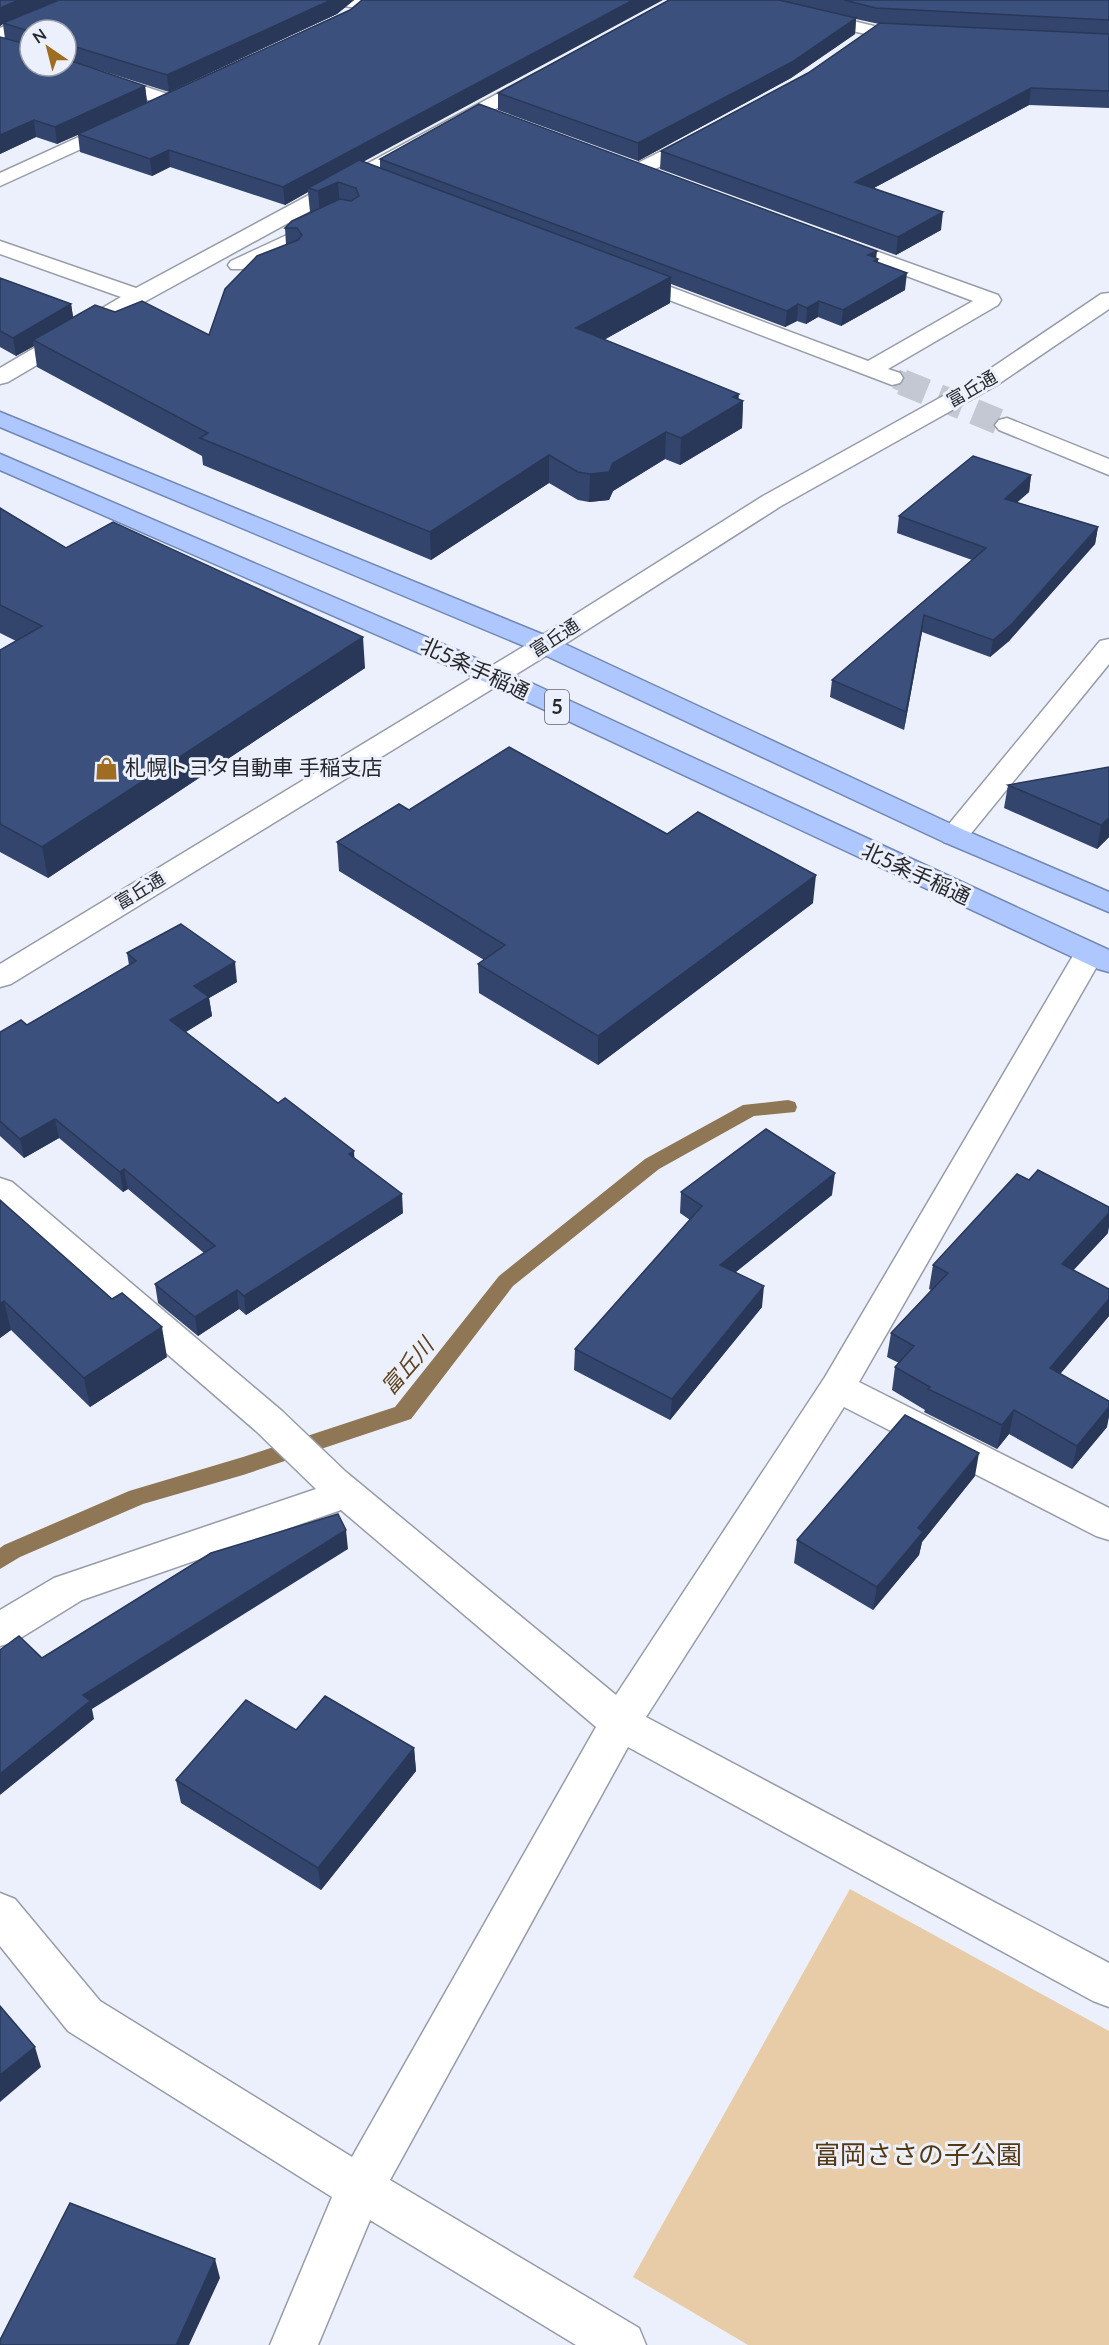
<svg xmlns="http://www.w3.org/2000/svg" width="1109" height="2345" viewBox="0 0 1109 2345" font-family="Lato,'Noto Sans JP',sans-serif">
<style>
.green{fill:#e8cca7}
.lines{fill:none;stroke-linecap:round;stroke-linejoin:round}
.stream{fill:#8f7654;fill-rule:evenodd}
.minor-tunnel-far1{stroke:#c4c8d2;stroke-width:20;stroke-dasharray:20 10;stroke-linecap:butt}
.minor-tunnel{stroke:#c4c8d2;stroke-width:26;stroke-dasharray:26 13;stroke-linecap:butt}
.service-casing{stroke:#979ca7;stroke-width:3}
.minor-casing{stroke:#979ca7;stroke-width:3}
.tertiary-casing{stroke:#979ca7;stroke-width:3}
.trunk-casing{stroke:#7187b5;stroke-width:3}
.service{fill:#fff;fill-rule:evenodd}
.minor{fill:#fff;fill-rule:evenodd}
.tertiary{fill:#fff;fill-rule:evenodd}
.trunk{fill:#aec8ff;fill-rule:evenodd}
.wall{fill:#33456c;fill-rule:evenodd}
.shaded-wall{fill:#293858}
.building{fill:#3b507d;stroke:#293858;stroke-width:1.5}
.labels{text-anchor:middle;stroke-width:6;stroke-linejoin:round;paint-order:stroke}
.far-street-label{font-size:18px;fill:#26282c;stroke:#ebf0fc}
.shield{fill:#ebf0fc;stroke:#61646a;stroke-width:1.5}
.shield-label{font-size:20px;font-weight:bold;fill:#26282c}
.street-label{font-size:21px;fill:#26282c;stroke:#ebf0fc}
.poi-label{font-size:21px;fill:#26282c;stroke:#ebf0fc;text-anchor:start}
.water-label{font-size:22px;font-style:italic;fill:#5d421b;stroke:#ebf0fc}
.near-park-label{font-size:26px;fill:#543911;stroke:#ebf0fc}
</style>
<rect width="100%" height="100%" fill="#ebf0fc"/>
<path class="green" d="M850 1889 1109 2031V2345H748L633 2277Z"/>
<g class="lines">
<path class="stream" d="M788 1100 795 1102 797 1107 795 1112 754 1116 659 1169 513 1286 411 1419 243 1475 143 1504 20 1557 0 1569V1548L4 1545 129 1491 243 1457 395 1407 499 1276 645 1159 743 1105Z"/>
<path class="minor-tunnel-far1" d="M896 379 906 383"/>
<path class="minor-tunnel" d="M902 382 1007 425"/>
<defs>
<path id="service" d="M317 221 323 222 325 226 323 230 243 269H231L228 265 231 261Z"/>
<path id="minor" d="M64 0H88L85 4 0 39V28Z
M327 0H369L373 4 370 8 364 9 330 4Z
M734 0H765L874 26 914 28 920 29 923 33 920 37 914 38 874 36 737 4Z
M66 61 177 97 179 101 177 105H163L58 70 55 66H66Z
M536 73 543 75 545 79 543 83 146 301 8 382 0 384V368L121 297 0 254V241L136 288Z
M118 119 125 121 128 125 125 129 0 186V173Z
M701 131 708 133 711 137 708 141 646 174H632L629 170 632 166Z
M834 236 998 295 1001 300 998 305 888 369 900 373 903 378 900 383 892 385 622 282 618 278 622 274 629 272 636 274 868 361 973 301 827 246 824 242 827 238Z
M1007 418 1109 459V475L999 430 995 425 999 420Z
M1109 639V664L964 842 954 845 944 842 940 836 944 830 1100 641Z
M1089 944 1100 947 1104 954 859 1382 1109 1508V1540L1096 1536 844 1407 646 1717 1109 1963V2007L1093 2001 628 1747 390 2180 639 2328 646 2345H576L370 2220 318 2345H270L332 2197 68 2031 0 1946V1893L15 1899 100 2001 352 2157 596 1727 341 1510 82 1600 14 1642 0 1646V1610L54 1578 316 1489 256 1431 0 1209V1178L12 1182 282 1411 346 1472 616 1695 825 1377 1074 954 1078 947Z"/>
<path id="tertiary" d="M1109 293V309L997 385 781 506 554 651 11 984 0 987V964L536 639 763 496 981 375 1101 294Z"/>
<path id="trunk" d="M0 412 554 639 964 830 1109 892V912L944 842 536 651 0 427Z
M0 454 503 670 1109 950V972L1098 969 485 682 0 470Z"/>
</defs>
<use href="#service" class="service-casing"/>
<use href="#minor" class="minor-casing"/>
<use href="#tertiary" class="tertiary-casing"/>
<use href="#trunk" class="trunk-casing"/>
<use href="#service" class="service"/>
<use href="#minor" class="minor"/>
<use href="#tertiary" class="tertiary"/>
<use href="#trunk" class="trunk"/>
</g>
<path class="wall" d="M0 0H354L337 14 169 92 83 65 145 86 147 102 364 162 380 168V159L876 258 878 263 905 290 841 326 818 317 806 324 797 321 785 327 671 284 670 303 604 340 743 401 742 428 680 465 665 459 613 491 609 500 589 502 578 500 549 483 431 560 203 465 202 456 37 367 34 346 16 356 0 347V278L71 304 73 318 115 312 209 335 286 245 285 228 310 212 308 192 285 205 170 167 152 176 80 152 78 135 57 144 36 137 0 154V37L5 39 3 24 0 26ZM30 30H66V66Z
M669 0H1109V108L1029 105 874 188 941 230 896 255 660 169 661 151 808 73 879 24 856 19 855 34 791 78 638 161 498 110V93Z
M1031 475 1029 492 1017 502 1098 527 1095 544 1009 641 990 657 922 632 904 730 830 697 832 680 972 560 897 533 899 516Z
M0 508 66 548 365 668 48 878 0 852V650L16 641 0 633Z
M1109 767V837L1097 849 1004 808 1008 785Z
M409 810 667 834 813 903 598 1065 479 993 478 964 484 960 339 871 337 842Z
M127 953 237 982 209 998 212 1016 185 1032 278 1103 354 1158 403 1213 246 1315 239 1309 198 1336 158 1303 155 1284 204 1253 128 1189 123 1192 59 1138 24 1158 0 1136V1032L27 1025 129 965Z
M681 1192 832 1195 736 1272 762 1307 670 1420 574 1370 575 1349 690 1220 680 1213Z
M0 1200 167 1357 90 1407 11 1330 0 1338Z
M1108 1233 1073 1270 1109 1316 1060 1374 1107 1427 1072 1469 1009 1434 997 1449 924 1412 925 1410 892 1390 895 1367 899 1363 887 1357 891 1333 931 1290 929 1289 933 1265Z
M975 1476 922 1542 919 1555 873 1610 794 1563 797 1540Z
M296 1730 414 1748 416 1771 321 1890 181 1803 176 1780Z"/>
<path class="shaded-wall" d="M19 0H58L3 23V24L0 26V8Z
M331 0H354L337 14 169 92 167 75Z
M633 0H663L313 189 308 188V192L285 205 283 187Z
M856 18 855 34 791 78 638 161V143Z
M145 86 147 102 57 144 55 127Z
M1031 88 1029 105 853 199 855 182Z
M34 120 36 137 0 154V135Z
M169 150 170 167 152 176 150 159Z
M338 182 340 208 320 217 318 191Z
M943 212 941 230 896 255 898 237Z
M877 251 876 260 878 259 877 275 868 255Z
M907 273 905 290 841 326 843 310Z
M671 277 670 303 576 355V328Z
M819 301 818 317 806 324 807 308Z
M71 304 74 322 33 340 34 346 16 356 13 338Z
M798 304 797 321 785 327 787 311Z
M739 394 738 404 743 401 742 428 680 465 681 438 733 397Z
M666 432 665 459 613 491 609 500 589 502 590 474 613 463Z
M549 455V483L431 560 430 532Z
M1031 475 1029 492 1003 515 1005 499Z
M1098 527 1095 544 1009 641 990 657 993 640Z
M924 615 922 632 904 730 906 712Z
M363 637 365 668 48 878 42 847Z
M1109 818V837L1097 849 1101 825Z
M816 875 813 903 598 1065V1036Z
M235 962 237 982 209 998 212 1016 173 1040 170 1020 194 986Z
M55 1119 59 1138 24 1158 20 1139Z
M354 1151 355 1170 349 1154Z
M124 1169 128 1189 123 1192 120 1172Z
M835 1173 832 1195 718 1286 720 1265Z
M402 1194 403 1213 246 1315 244 1296Z
M1109 1213V1227L1108 1233 1057 1288 1062 1264Z
M764 1286 762 1307 670 1420 672 1399Z
M237 1290 239 1309 198 1336 195 1317Z
M1109 1299V1316L1045 1392 1050 1368Z
M4 1301 11 1330 0 1338V1304Z
M162 1327 167 1357 90 1407 84 1378Z
M1109 1407V1417L1107 1427 1072 1469 1077 1446Z
M1014 1410 1009 1434 997 1449 1002 1425Z
M979 1453 975 1476 922 1542 919 1555 873 1610 877 1587 918 1528Z
M346 1530 348 1549 92 1709 94 1719 0 1795V1774L83 1695Z
M414 1748 416 1771 321 1890 318 1868Z
M35 2047 41 2067 0 2102V2075Z
M215 2259 220 2278 189 2345H176Z"/>
<path class="building" d="M0 0H19L0 8Z
M59 0H331L167 75 66 44V30H30V66H66V59L145 86 55 127 34 120 0 135V37L29 45V31L3 23Z
M362 0H633L283 187 169 150 150 159 78 134 350 10Z
M669 0H779L856 18 792 62 638 143 498 93Z
M844 0H1109V20L876 8Z
M880 23 1109 34V91L1031 88 855 182 943 212 898 237 661 151 808 73Z
M479 104 877 251 868 255 878 259 874 261 907 273 843 310 819 301 807 308 798 304 787 311 380 159Z
M359 160 671 277 576 328 739 394 733 397 743 401 681 438 666 432 613 463 609 472 590 474 578 472 549 455 430 532 200 438 208 433 33 340 95 305 115 312 142 301 209 335 225 289 257 256 298 240 302 235 297 228H285L292 221 340 199 351 201 359 196 356 188 338 182 318 191 308 188Z
M0 278 71 304 13 338 0 331Z
M973 456 1031 475 1005 499 1098 527 1012 624 993 640 924 615 906 712 832 680 986 548 899 516Z
M0 508 66 548 113 522 363 637 42 847 0 824V650L42 626 0 605Z
M509 747 667 834 698 812 816 875 598 1036 478 964 505 945 337 842 399 804 409 810Z
M1109 767V818L1101 825 1008 785Z
M181 924 235 962 194 986 209 997 170 1020 278 1103 285 1098 354 1151 349 1154 402 1194 244 1296 237 1290 195 1317 155 1284 215 1246 124 1169 120 1172 55 1119 20 1139 0 1121V1032L21 1020 27 1025 136 961 127 953Z
M766 1129 835 1173 720 1265 764 1286 672 1399 575 1349 702 1206 681 1192Z
M1038 1170 1109 1207V1213L1062 1264 1109 1289V1299L1050 1368 1109 1401V1407L1077 1446 1014 1410 1002 1425 928 1389 930 1387 895 1367 914 1346 891 1333 948 1273 933 1265 1017 1174 1029 1180Z
M0 1200 112 1299 122 1293 162 1327 84 1378 4 1301 0 1304Z
M905 1415 979 1453 918 1528 923 1532 877 1587 797 1540Z
M338 1514 346 1530 83 1695 90 1701 0 1774V1650L19 1636 42 1658 211 1553Z
M325 1696 414 1748 318 1868 176 1780 246 1700 296 1730Z
M0 2006 35 2047 0 2075Z
M70 2203 215 2259 176 2345H0V2340Z"/>
<defs>
<symbol id="shop-bare" viewBox="-9 -9 18 18"><path d="M-5-2.5h2.3a2.7 3.5 0 0 1 5.4 0H5L5.5 6h-11ZM-1.5-2.5h3a1.5 2.3 0 0 0-3 0Z" fill="#9e6d21" stroke="#ebf0fc" stroke-width="2.5" paint-order="stroke"/></symbol>
</defs>
<g fill-rule="evenodd">
<use href="#shop-bare" x="90" y="752" width="33" height="33"/>
</g>
<g class="labels">
<g class="far-street-label">
<text transform="translate(972 389) rotate(-30)" y="6">富丘通</text>
<text transform="translate(555 638) rotate(-33)" y="6">富丘通</text>
<text transform="translate(140 891) rotate(-31)" y="6">富丘通</text>
</g>
<rect class="shield" x="545" y="690" width="24" height="34" rx="4.5"/>
<g class="shield-label">
<text x="557" y="714">5</text>
</g>
<g class="street-label">
<text transform="translate(475 669) rotate(25)" y="7">北5条手稲通</text>
<text transform="translate(916 874) rotate(25)" y="7">北5条手稲通</text>
</g>
<g class="poi-label">
<text x="125" y="775">札幌トヨタ自動車 手稲支店</text>
</g>
<g class="water-label">
<text transform="translate(407 1366) rotate(-49)" y="8">富丘川</text>
</g>
<g class="near-park-label">
<text x="918" y="2164">富岡ささの子公園</text>
</g>
</g>
<g transform="translate(48 48) rotate(325)"><circle r="28" fill="#ebf0fc" stroke="#9ca0a9" stroke-width="1.5"/>
<path d="M0-4.5L10 22L0 15L-10 22Z" fill="#9e6d21"/>
<text y="-9" font-size="16" font-weight="bold" text-anchor="middle" fill="#26282c">N</text>
</g>
</svg>
